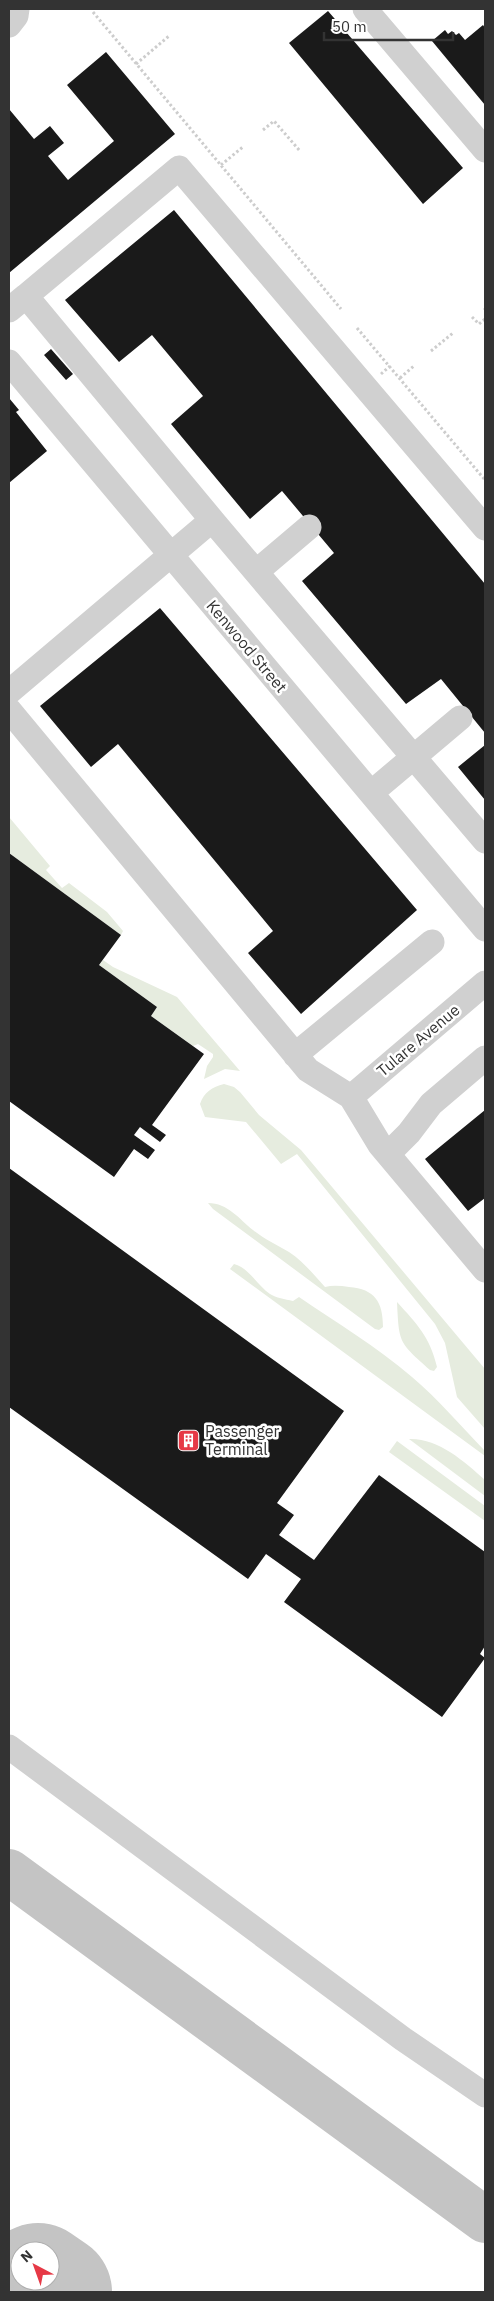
<svg xmlns="http://www.w3.org/2000/svg" width="494" height="2301" viewBox="0 0 494 2301" font-family="'IBM Plex Sans',sans-serif">
<style>
.green{fill:#e6ecdf}
.lines{fill:none;stroke-linecap:round;stroke-linejoin:round}
.taxiway{stroke:#c4c4c4;stroke-width:46}
.runway{stroke:#c4c4c4;stroke-width:116}
.building{fill:#1a1a1a}
.path{stroke:#cdcdcd;stroke-width:3;stroke-dasharray:2.5 2.5;stroke-linecap:butt}
.minor{stroke:#d0d0d0;stroke-width:25}
.labels{text-anchor:middle;stroke-width:5;stroke-linejoin:round;paint-order:stroke}
.street-label{font-size:16px;fill:#333;stroke:#fff}
.poi-label{font-size:16px;fill:#333;stroke:#fff;text-anchor:start}
</style>
<rect width="100%" height="100%" fill="#fff"/>
<path class="green" d="M9 817 50 866 46 870 62 888 69 883 107 912 123 931 121 935 9 853Z
M103 960 113 967 177 997 240 1071 225 1069 204 1079 207 1066 213 1057V1054L198 1044 193 1046 151 1016 157 1007 99 965Z
M224 1084 234 1087 240 1092 259 1115 301 1150 485 1369V1429L457 1397 445 1343 435 1324 297 1154 281 1164 246 1122 205 1117 200 1104C204 1092 212 1087 224 1084Z
M208 1203C228 1203 239 1219 253 1230 264 1239 277 1245 289 1252 304 1262 314 1275 325 1287 333 1285 341 1286 349 1287 375 1289 383 1302 383 1327L379 1330 375 1329 213 1209Z
M234 1264C248 1267 257 1285 270 1294 276 1298 285 1299 293 1301L299 1297C337 1323 377 1347 412 1377 438 1399 461 1426 485 1451V1456L230 1269Z
M397 1302C417 1324 430 1337 437 1367L434 1371 430 1370C399 1342 399 1344 397 1302Z
M409 1439C438 1438 464 1461 485 1480V1496Z
M397 1441 485 1506V1521L389 1452Z"/>
<g class="lines">
<path class="taxiway" d="M9 1872 485 2220"/>
<path class="runway" d="M38 2281 54 2292"/>
</g>
<path class="building" d="M328 11 463 168 423 204 289 43Z
M483 25 485 28V105L432 41 445 30 448 34 452 31 456 35 459 33 465 40Z
M106 52 175 134 9 273V109L34 139 50 126 64 143 48 156 68 180 114 141 67 85Z
M174 210 485 584V733L441 679 406 704 302 581 334 553 282 491 250 519 171 424 203 396 152 335 119 362 65 300Z
M51 349 73 374 66 380 44 355Z
M9 398 19 410 16 412 47 451 9 483Z
M160 608 417 910 301 1014 248 953 273 931 118 744 91 767 40 706Z
M485 745V800L458 767Z
M9 853 121 935 99 965 157 1007 151 1016 204 1054 152 1125 166 1135 160 1142 140 1127 134 1135 155 1150 148 1159 134 1149 114 1177 9 1101Z
M485 1110V1198L468 1211 425 1159Z
M9 1168 344 1411 277 1503 294 1515 279 1535 314 1560 379 1475 485 1552V1646L480 1654 485 1658 442 1717 284 1602 301 1579 266 1554 248 1579 9 1407Z"/>
<g class="lines">
<path class="path" d="M93 12 341 309
M136 64 169 36
M263 130 274 121 300 151
M221 165 244 146
M485 308V310
M472 317 479 324 485 319
M357 328 485 480
M431 351 453 333
M381 374 390 366
M400 378 415 365"/>
<path class="minor" d="M365 9 485 150
M9 25 16 16 17 9
M9 310 26 296
M9 362 485 929
M212 520 256 572 309 527
M256 572 485 841
M9 692 212 520 26 296 179 168 485 528
M9 710 308 1070 351 1097 380 1145 485 1270
M371 793 460 718
M295 1055 432 942
M351 1097 485 983
M388 1154 409 1133 431 1104 485 1058
M9 1747 403 2039 485 2095"/>
</g>
<defs>
<symbol id="building-square" viewBox="-11 -11 22 22"><rect x="-9" y="-9" width="18" height="18" rx="4" fill="#e63946" stroke="#fff"/><path d="M-4-6H4V6H1V3H-1V6H-4ZM-2.5-4.3h1.7v1.8h-1.7ZM.8-4.3h1.7v1.8H.8ZM-2.5-1h1.7V.8h-1.7ZM.8-1h1.7V.8H.8Z" fill="#fff"/></symbol>
</defs>
<g fill-rule="evenodd">
<use href="#building-square" x="176" y="1428" width="25" height="25"/>
</g>
<g class="labels">
<g class="street-label">
<text transform="translate(247 646) rotate(50)" y="6">Kenwood Street</text>
<text transform="translate(418 1040) rotate(-40)" y="6">Tulare Avenue</text>
</g>
<g class="poi-label">
<text x="205" y="1437">Passenger<tspan x="205" dy="18">Terminal</tspan></text>
</g>
</g>
<rect width="494" height="2301" fill="none" stroke="#333333" stroke-width="20"/>
<g transform="translate(35 2266) rotate(319)"><circle r="24" fill="#ffffff" stroke="#adadad"/>
<path d="M0-4L9 19L0 12L-9 19Z" fill="#e63946"/>
<text y="-8" font-size="14" font-weight="bold" text-anchor="middle" fill="#333333">N</text>
</g>
<path d="M324 32v8h129v-8" fill="none" stroke="#333333" stroke-width="2.5"/>
<text x="332" y="32" font-size="15" fill="#333333" stroke="#ffffff" stroke-width="4" paint-order="stroke">50 m</text>
</svg>
